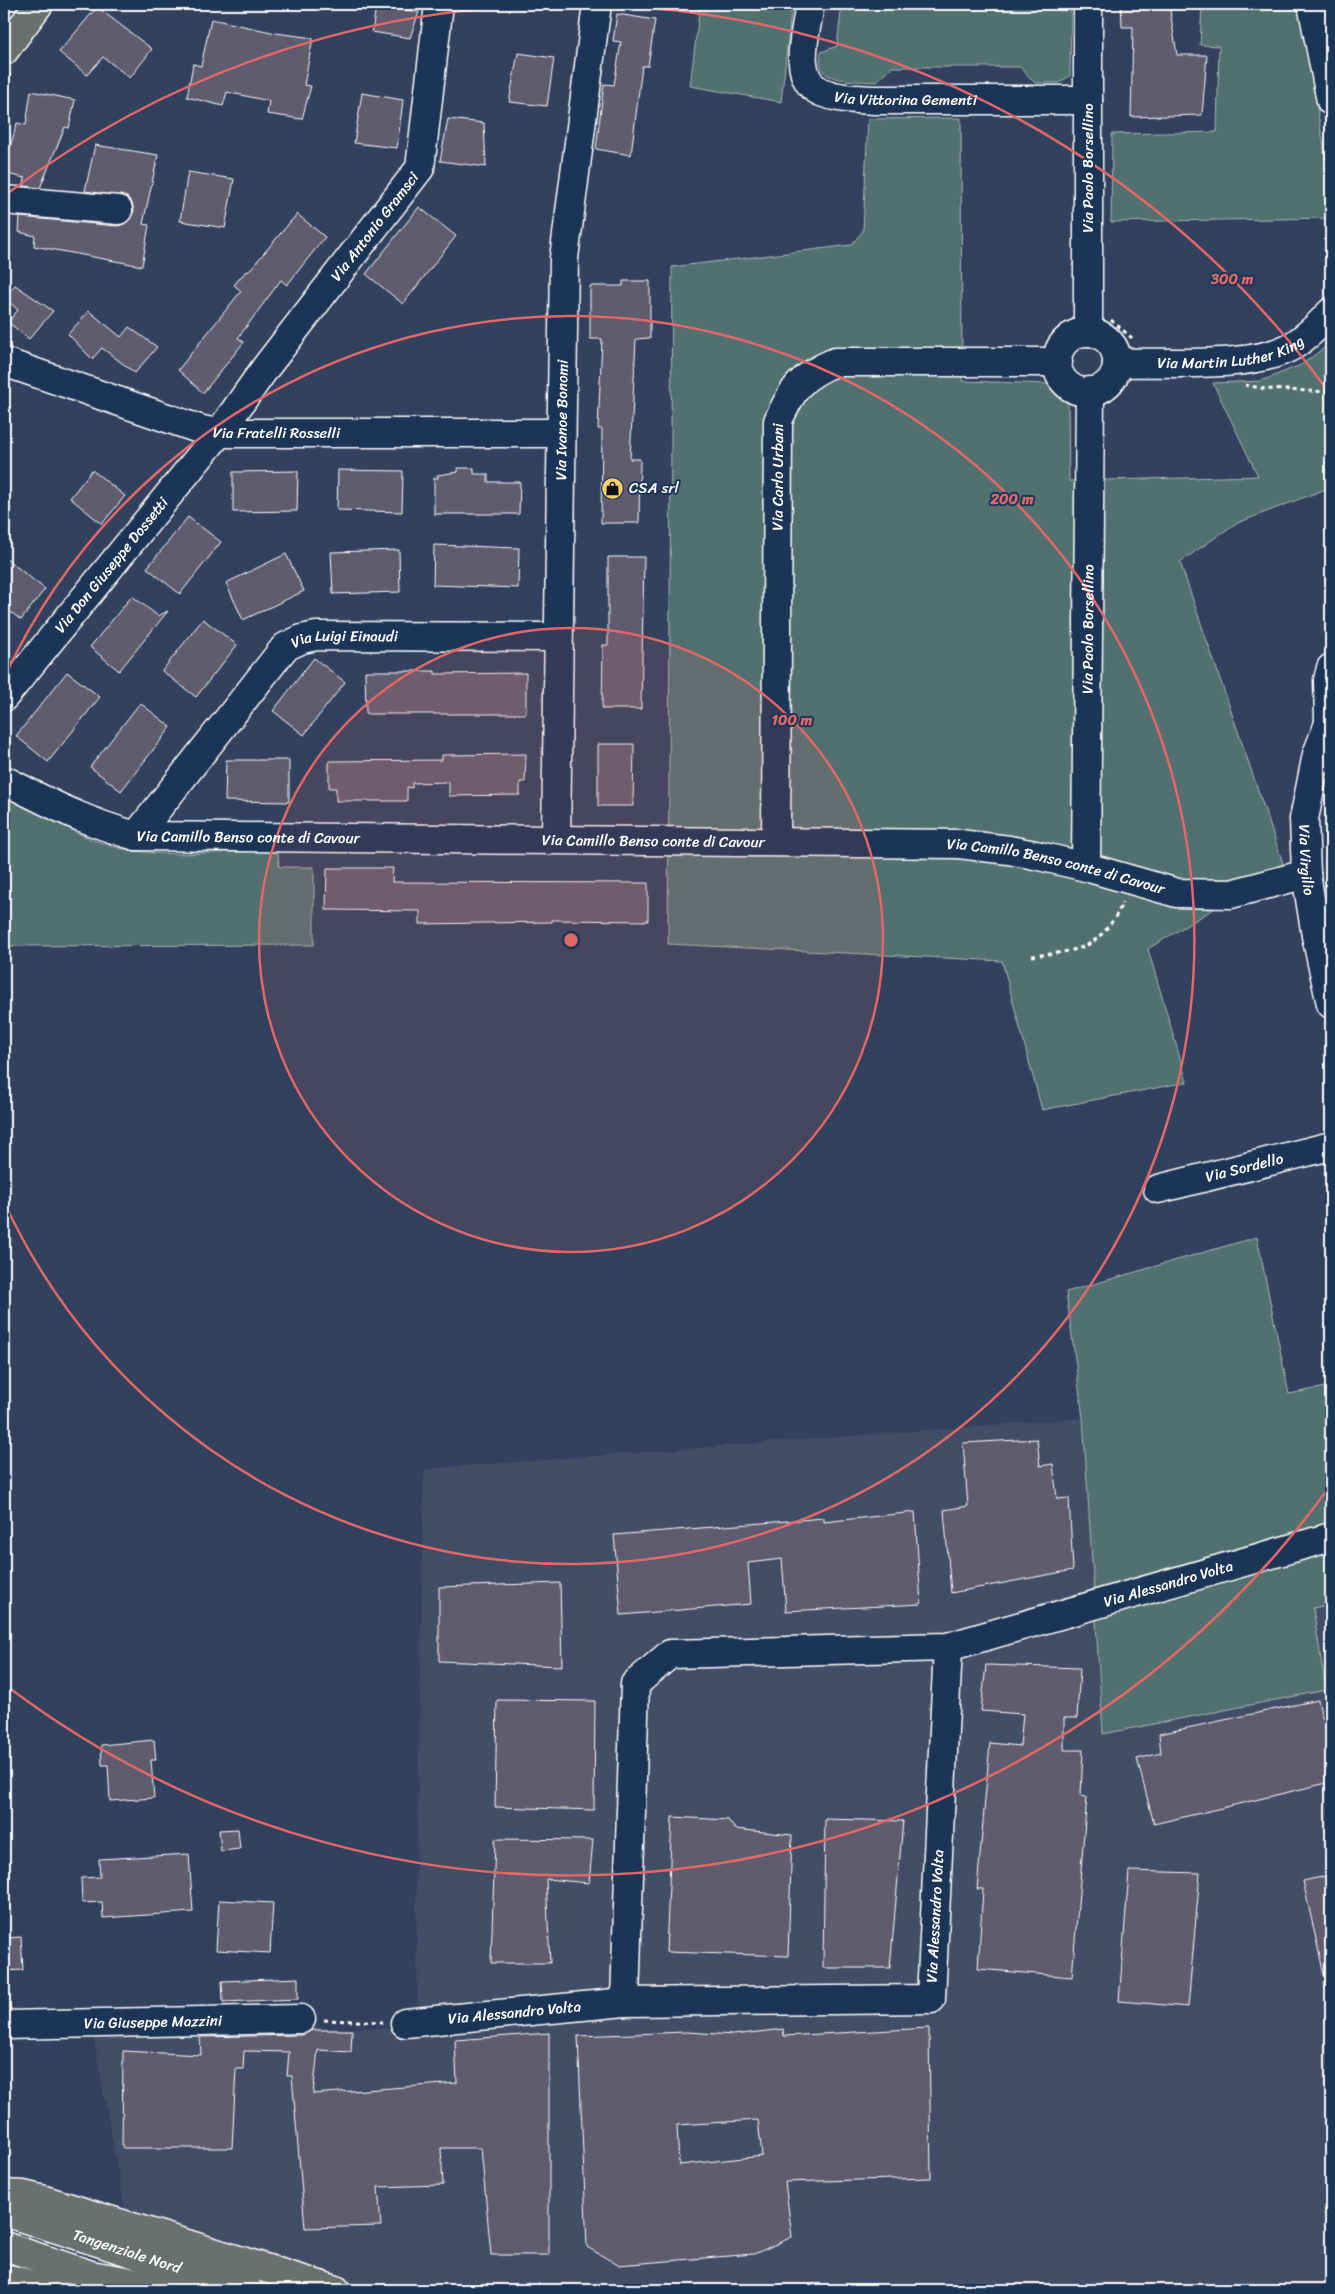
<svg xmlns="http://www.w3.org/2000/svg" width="1335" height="2294" viewBox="0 0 1335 2294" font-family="Sriracha,sans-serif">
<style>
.built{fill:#434d66}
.green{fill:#52706f;stroke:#a8b8b7}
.building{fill:#605c6f;stroke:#fff;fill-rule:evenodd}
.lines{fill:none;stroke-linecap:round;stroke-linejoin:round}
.minor-casing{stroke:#fff;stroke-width:31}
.major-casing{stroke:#fff;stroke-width:31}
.highway-casing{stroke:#fff;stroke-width:31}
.path{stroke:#fff;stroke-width:3;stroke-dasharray:4 4;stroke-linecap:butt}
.minor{stroke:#1d3557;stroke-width:28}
.major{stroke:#6a706d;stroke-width:28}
.highway{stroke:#6a706d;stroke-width:28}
.ring{fill:none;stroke:#e26868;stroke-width:2.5}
.labels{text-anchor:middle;stroke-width:4;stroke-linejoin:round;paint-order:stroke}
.street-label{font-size:15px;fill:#fff;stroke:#1d3557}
.poi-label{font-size:15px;fill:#fff;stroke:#1d3557;text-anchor:start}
.centre{fill:#e26868;stroke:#1d3557;stroke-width:2.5}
.ring-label{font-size:15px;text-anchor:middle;font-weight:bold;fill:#e26868;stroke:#1d3557;stroke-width:4;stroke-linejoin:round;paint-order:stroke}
</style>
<rect width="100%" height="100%" fill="#31415e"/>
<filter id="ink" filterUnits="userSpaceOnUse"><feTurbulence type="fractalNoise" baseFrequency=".02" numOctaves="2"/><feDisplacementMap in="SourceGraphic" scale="10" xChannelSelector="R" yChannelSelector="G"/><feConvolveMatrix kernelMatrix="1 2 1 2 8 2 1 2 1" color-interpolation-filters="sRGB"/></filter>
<g filter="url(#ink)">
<path class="built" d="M1083 1418 1103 1734 1326 1689 1313 1608 1331 1604V2290H363L127 2222 92 2029 418 2028 416 1888 424 1469Z"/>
<path class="green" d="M700 4H792L781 102 690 86Z
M842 4H1071L1070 76 1059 83H1035L1020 67H892L876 82C864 81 830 82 823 71 819 66 820 59 821 52L837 46Z
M1202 4H1301L1318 115 1331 183V218L1111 222 1112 134 1217 132 1219 46 1200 45Z
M961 118 962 381 1050 384 1068 401 1069 481 1258 476 1213 383 1261 381 1301 365 1331 343V487L1235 524 1180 562 1284 866 1148 949 1187 1082 1042 1110 1002 961 668 944 672 267 851 245 863 231 868 119Z
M4 794C34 810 64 828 96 841 149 862 222 851 278 849L279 867H314V945L4 946Z
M1257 1237 1289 1394 1331 1386V1604L1313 1608 1326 1690 1103 1734 1083 1418 1066 1292Z"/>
<path class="building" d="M1121 4H1169L1177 55H1207L1202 115 1131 117 1133 27H1122Z
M376 6 419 12 410 38 372 32Z
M97 7 152 49 130 78 103 57 87 75 59 52Z
M617 14 655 20 648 66H642L631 155 596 149 604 84 614 85 621 42 613 41Z
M211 19 276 33 313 38 304 85 311 86 302 119 267 114 269 101 227 92 223 106 187 97 193 64 201 66Z
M518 53 554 58 547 106 509 102Z
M31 91 75 100 69 128 65 127 40 188 24 186 25 178 11 175 4 168 17 123 26 125Z
M362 93 403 100 397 148 354 143Z
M448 119 484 123 486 167 440 161Z
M95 145 158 155 143 224 149 225 142 266 34 246 35 236 19 232 20 217 117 226 124 224 130 219 134 211 132 203 127 197 85 191Z
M188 172 234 179 225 228 180 221Z
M419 207 456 236 403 304 366 274Z
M297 214 325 237 287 285 281 280 238 338 244 342 203 393 178 370 241 291 234 285 246 271 248 272Z
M623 281H650V338L636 339 630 459H640L639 523H601L602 429H598L602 339H590V286H623Z
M15 285 53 311 29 339 8 322 18 310 4 297Z
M89 311 121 337 129 327 157 347 135 373 102 348 92 359 68 334Z
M458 468H474V474H488V482H520L519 514H434V478H438L437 475 458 472Z
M92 470 125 496 102 524 70 498Z
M338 470 403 471 402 512 337 510Z
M298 471 297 511 233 512V472Z
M188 517 221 542 180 594 147 568Z
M434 545 519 548 518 588 433 585Z
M399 550 400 592 333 594 331 552Z
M286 554 304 591 243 620 226 583Z
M4 557 45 589 21 620 4 607Z
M608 557H644L641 709H602L603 645H608Z
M132 596 158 616 168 611 119 671 90 647Z
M203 619 237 645 196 697 162 671Z
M314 658 345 682 304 735 273 711Z
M365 671H435V674L526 673V714H366Z
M67 672 100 697 48 762 16 736Z
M140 703 171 727 121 791 90 767Z
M598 744H634L633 806H598Z
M526 754 525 782H520V795L449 796V782L412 783V788L407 787V801H336V788H329V761L442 760V755Z
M226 760H289V802L225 801Z
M327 868H393L392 882 648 883V921L552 920V922L420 924V911L326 910Z
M1037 1439 1040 1466 1053 1464 1057 1499 1069 1498 1073 1570 951 1593 944 1510 968 1506 963 1443Z
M915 1512 921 1604 786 1611 782 1559 748 1563 751 1604 621 1615 614 1535 824 1518V1522Z
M560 1583 562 1666 439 1661V1587Z
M986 1665 1080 1668 1077 1718H1064V1750H1083L1081 1796 1087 1797 1072 1977 978 1969 983 1889H977L990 1743 1020 1746 1023 1714 981 1711Z
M497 1700 595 1701 594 1810 495 1807Z
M1318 1700 1322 1718 1331 1717V1782L1154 1824 1137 1759 1161 1753 1159 1734Z
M154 1740 156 1760H151L154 1798 110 1801 108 1765H102L101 1745Z
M672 1817 728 1820 735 1829 792 1835 788 1956 666 1952Z
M825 1819 903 1821 890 1968H823Z
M238 1829 240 1849 221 1851 219 1830Z
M495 1839 593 1840 589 1883 546 1879 550 1963H491Z
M189 1854 193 1912 103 1918 102 1902 82 1903 81 1878 100 1877 99 1859Z
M1129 1871 1200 1873 1188 2007 1119 2001Z
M1331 1875V1974L1324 1975 1303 1881Z
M219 1900 273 1903 270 1953 216 1950Z
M21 1937 23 1970 4 1971V1938Z
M298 1978V1999L223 2002 222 1981Z
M929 2028 931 2178 785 2182 792 2237 754 2254 618 2265 587 2247 578 2036 687 2032 733 2035 783 2029 784 2036ZM758 2120 762 2156 679 2165 677 2125Z
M312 2030H352L351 2052 318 2050 313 2094 457 2083 455 2040 549 2033V2255H491L481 2148H441L443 2185 378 2187 381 2226 305 2228 292 2076H287L289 2052 244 2051 243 2069H236L232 2148H122L123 2051 201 2055 200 2037 301 2035Z"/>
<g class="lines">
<defs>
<g id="minor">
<path id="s1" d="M810 4C807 29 790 78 821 92 838 99 857 99 874 100H1088"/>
<path d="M1088 4V332"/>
<path d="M1312 4 1331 101"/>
<path d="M4 200 118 210"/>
<circle cx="1087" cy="362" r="30"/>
<path id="s2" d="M4 362 202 430 219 433H560"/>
<path id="s3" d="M1117 363C1167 361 1253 370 1294 345 1308 336 1320 324 1331 312"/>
<path id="s4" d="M4 697 219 433 266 367 420 168 439 4"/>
<path id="s5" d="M1331 718 1317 754 1304 819 1306 874 1316 936 1331 1004"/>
<path d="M1329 722 1328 680 1331 668"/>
<path id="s6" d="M4 780C49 803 85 822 136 836L959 844 1009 850 1035 855 1086 867 1177 893 1231 894 1306 874"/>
<path id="s7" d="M136 836 285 647 302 639 316 636 558 637"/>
<path id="s8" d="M556 839 564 258 597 4"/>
<path id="s9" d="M776 841 778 421C793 388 801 376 835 362H1058"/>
<path id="s10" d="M1086 867 1090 391"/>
<path id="s11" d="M1158 1189 1331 1146"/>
<path id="s12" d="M948 1647 931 1999 625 2002 635 1684 670 1654 948 1647 1331 1537"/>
<path id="s13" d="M405 2023 625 2002"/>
<path id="s14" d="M4 2025 301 2019"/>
</g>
<path id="major" d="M4 51 39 4
M4 2194 24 2195 45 2200 336 2290
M4 2278 56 2290"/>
<g id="highway">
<path id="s15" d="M4 2212 248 2290"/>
<path d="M4 2246 91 2275 178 2290"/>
</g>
</defs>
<use href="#minor" class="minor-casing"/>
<use href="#major" class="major-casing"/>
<use href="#highway" class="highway-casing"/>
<path class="path" d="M4 83 10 74
M1111 320 1132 338
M1245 385 1265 389 1331 392
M1032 956C1049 954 1076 952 1091 943 1103 935 1118 917 1122 902
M324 2020 383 2022"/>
<use href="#minor" class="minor"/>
<use href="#major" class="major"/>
<use href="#highway" class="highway"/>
</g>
</g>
<circle cx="571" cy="940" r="312" fill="#e26868" fill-opacity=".12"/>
<g class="ring">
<circle cx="571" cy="940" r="312"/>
<path d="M5 676A624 624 0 1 1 5 1204"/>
<path d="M1327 1490A935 935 0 0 1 8 1687M8 193A935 935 0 0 1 1327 390"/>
</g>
<defs>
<symbol id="shop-disc" viewBox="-11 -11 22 22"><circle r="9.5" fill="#ffd166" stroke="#1d3557"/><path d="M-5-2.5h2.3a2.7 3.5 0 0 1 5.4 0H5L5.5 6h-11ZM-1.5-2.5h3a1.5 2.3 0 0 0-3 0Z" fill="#111"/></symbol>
</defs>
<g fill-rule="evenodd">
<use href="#shop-disc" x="600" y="476" width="25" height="25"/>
</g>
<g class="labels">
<g class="street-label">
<text dy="5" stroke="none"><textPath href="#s1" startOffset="181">Via Vittorina Gementi</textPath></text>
<text transform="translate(1088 168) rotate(-90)" y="5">Via Paolo Borsellino</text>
<text dy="5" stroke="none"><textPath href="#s4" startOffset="599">Via Antonio Gramsci</textPath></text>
<text dy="5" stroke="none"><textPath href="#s3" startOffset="115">Via Martin Luther King</textPath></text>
<text dy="5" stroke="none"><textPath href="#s8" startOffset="419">Via Ivanoe Bonomi</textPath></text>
<text dy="5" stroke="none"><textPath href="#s2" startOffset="284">Via Fratelli Rosselli</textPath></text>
<text dy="5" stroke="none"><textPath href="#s9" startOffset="364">Via Carlo Urbani</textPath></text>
<text dy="5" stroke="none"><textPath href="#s4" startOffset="170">Via Don Giuseppe Dossetti</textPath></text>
<text dy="5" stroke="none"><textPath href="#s10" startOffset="238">Via Paolo Borsellino</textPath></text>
<text dy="5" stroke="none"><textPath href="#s7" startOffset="302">Via Luigi Einaudi</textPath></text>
<text dy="5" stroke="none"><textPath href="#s6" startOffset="256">Via Camillo Benso conte di Cavour</textPath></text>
<text dy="5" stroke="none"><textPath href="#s6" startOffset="661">Via Camillo Benso conte di Cavour</textPath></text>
<text dy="5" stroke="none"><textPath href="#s5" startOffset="146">Via Virgilio</textPath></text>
<text dy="5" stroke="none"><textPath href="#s6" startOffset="1066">Via Camillo Benso conte di Cavour</textPath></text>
<text dy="5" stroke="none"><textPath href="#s11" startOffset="89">Via Sordello</textPath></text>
<text dy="5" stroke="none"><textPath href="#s12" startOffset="1530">Via Alessandro Volta</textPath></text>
<text transform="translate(935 1916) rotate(-87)" y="5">Via Alessandro Volta</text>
<text dy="5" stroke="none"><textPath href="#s13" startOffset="110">Via Alessandro Volta</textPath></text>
<text dy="5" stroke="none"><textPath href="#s14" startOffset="149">Via Giuseppe Mazzini</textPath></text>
<text dy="5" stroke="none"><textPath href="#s15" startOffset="129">Tangenziale Nord</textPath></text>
</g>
<g class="poi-label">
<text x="629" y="493">CSA srl</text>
</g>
</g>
<circle cx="571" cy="940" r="8" class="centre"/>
<g class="ring-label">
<text x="1232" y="284">300 m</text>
<text x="1012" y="504">200 m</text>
<text x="792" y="725">100 m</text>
</g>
<rect width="1335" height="2294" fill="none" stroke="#1d3557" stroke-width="20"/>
<rect x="10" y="10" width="1315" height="2274" fill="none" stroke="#fff" stroke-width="2" filter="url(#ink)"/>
</svg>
